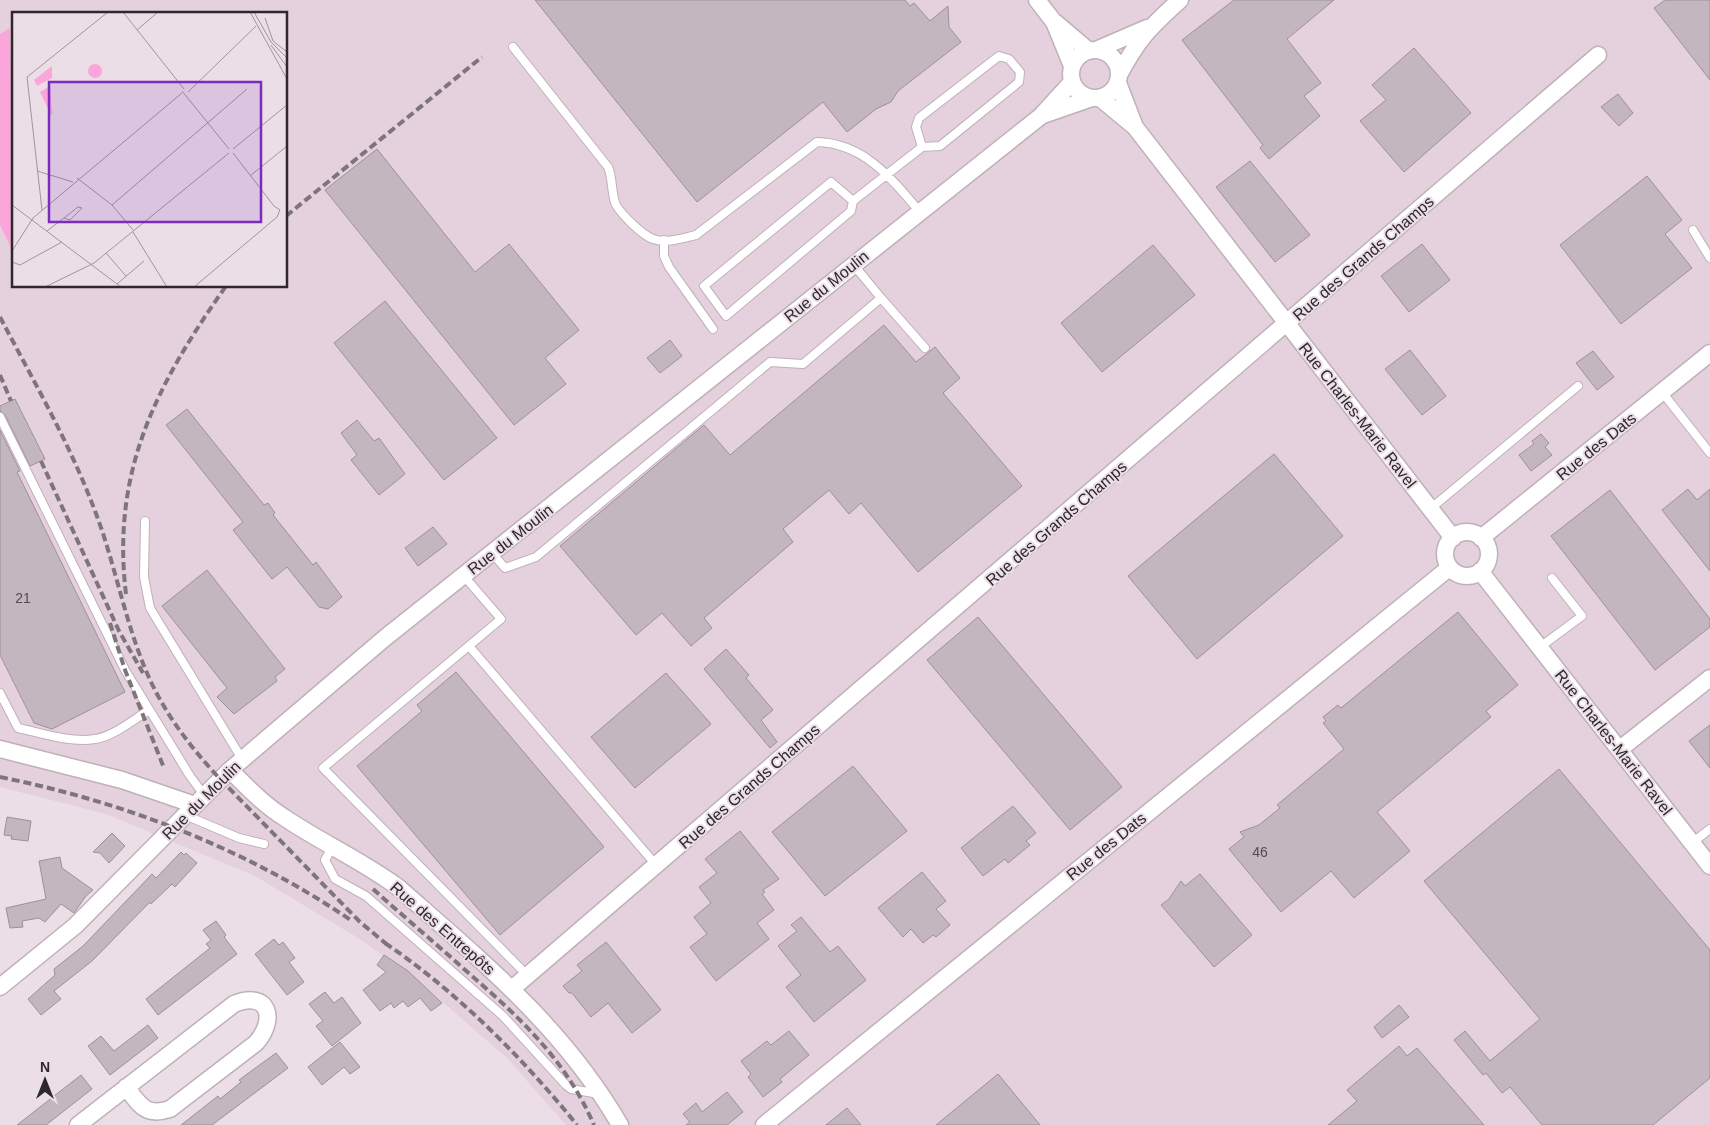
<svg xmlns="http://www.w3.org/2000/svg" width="1710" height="1125" viewBox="0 0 1710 1125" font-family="Arial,sans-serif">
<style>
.built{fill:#e5d0dd;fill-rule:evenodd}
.water{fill:#faa6db}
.building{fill:#c3b6be;stroke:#9d9198}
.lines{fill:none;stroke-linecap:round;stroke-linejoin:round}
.service-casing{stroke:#beb1b9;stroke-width:10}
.minor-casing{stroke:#beb1b9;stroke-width:19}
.service{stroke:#fff;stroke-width:8}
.minor{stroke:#fff;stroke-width:16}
.rail{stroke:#7e757a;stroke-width:4;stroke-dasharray:8 4;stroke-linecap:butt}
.labels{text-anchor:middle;stroke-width:4;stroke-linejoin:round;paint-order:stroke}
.number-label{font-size:14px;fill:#524c50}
.street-label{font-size:16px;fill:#2d282b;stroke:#ecdee6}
.inset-road{fill:none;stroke:#a0959b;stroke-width:1}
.view{fill:#7b2cbf;fill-opacity:0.15;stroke:#7b2cbf;stroke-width:2.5}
.inset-edge{fill:none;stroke:#2d282b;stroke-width:2.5}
</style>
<rect width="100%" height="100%" fill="#ecdee6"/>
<path class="built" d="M0 0H1710V1125H566L507 1058 423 985 363 941 255 876 106 814 0 787ZM14 14H286V286H14Z"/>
<path class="water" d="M10 28 14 254 0 225V34Z"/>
<path class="building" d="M535 0H905L910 6 914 3 930 21 948 6 949 27 961 42 898 91 891 102 876 109 847 132 823 102 697 202Z
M1234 0H1334L1287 39 1321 83 1304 96 1320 116 1269 159 1260 148 1263 145 1182 40Z
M1665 0H1710V80L1654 8Z
M1414 48 1471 113 1404 172 1360 121 1386 100 1372 85Z
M1618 94 1633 113 1619 126 1601 107Z
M377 149 475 272 509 244 579 330 545 358 566 384 514 425 325 190Z
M1250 161 1310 235 1275 262 1216 187Z
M1647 176 1682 220 1665 234 1692 268 1621 324 1560 245Z
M1422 244 1450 280 1409 312 1381 276Z
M1153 245 1195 295 1102 372 1061 323Z
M385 301 497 438 444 480 334 343Z
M884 325 916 362 935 347 960 378 943 393 1022 486 918 572 861 503 849 514 829 490 783 529 793 542 704 618 712 628 691 646 662 613 636 635 560 546 704 425 730 455Z
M670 340 682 356 660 373 647 358Z
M1410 350 1446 396 1422 415 1385 369Z
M1593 351 1614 377 1597 390 1576 363Z
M15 399 45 459 30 466 5 415 0 411V406Z
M187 409 264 505 268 503 275 513 273 515 313 565 316 562 342 597 328 609 319 607 287 567 272 579 233 530 243 522 166 425Z
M357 420 374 441 379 438 405 474 379 495 351 460 357 455 341 433Z
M0 430 20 471 17 472 125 692 52 729 34 723 0 655Z
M1541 434 1549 443 1545 447 1552 455 1531 471 1519 455 1534 444 1532 441Z
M1274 454 1343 536 1197 659 1128 576Z
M1688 489 1697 500 1710 489V571L1662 510Z
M1610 490 1710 619V627L1655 670 1551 536Z
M433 527 447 544 418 566 405 548Z
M207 570 285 669 275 677 277 681 234 714 217 697 227 688 162 606Z
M1458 612 1518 685 1486 711 1491 717 1377 812 1410 851 1354 898 1331 871 1281 912 1229 849 1244 837 1240 832 1259 825 1280 808 1277 805 1344 749 1323 723 1326 721 1323 717 1338 705 1341 708Z
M978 617 1122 787 1070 830 927 660Z
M726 649 749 675 746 678 773 710 761 720 777 742 770 748 704 669Z
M456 672 604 847 500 935 357 766 422 711 417 705Z
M666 673 711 724 635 788 591 737Z
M1710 725V768L1689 741Z
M853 766 907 831 825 896 772 832Z
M1559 769 1710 950V1078L1653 1125H1542L1510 1087 1502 1093 1486 1073 1483 1075 1454 1040 1465 1031 1490 1061 1540 1019 1424 881Z
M1013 806 1036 833 1026 841 1030 845 1008 863 1005 859 983 876 961 848Z
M7 817 31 821 28 841 11 839 12 836 4 835Z
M740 831 779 879 763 890 765 892 762 894 774 910 757 923 769 939 716 981 690 947 707 934 694 917 711 903 699 887 717 873 705 859Z
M112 833 125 846 109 863 100 853 93 852Z
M181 852 184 855 186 853 197 863 175 887 172 884 151 904 150 902 92 961 54 991 61 999 41 1015 28 999 55 975 54 969 83 946 152 874 156 878Z
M60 857 62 868 93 890 86 896 74 913 61 904 45 922 39 918 22 921 23 927 10 928 6 908 46 899 39 861Z
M922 872 946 901 936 909 950 925 936 937 933 935 923 943 911 929 903 937 878 908Z
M1200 874 1252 935 1214 967 1161 905 1169 899 1181 881 1185 886Z
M801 917 830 952 838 946 866 980 814 1022 786 987 801 975 778 946 797 931 791 925Z
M216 921 226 935 224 937 237 954 158 1015 146 999 210 948 206 944 211 940 203 930Z
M274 939 279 945 283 942 295 958 289 962 304 982 287 995 255 954Z
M606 942 661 1010 632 1033 608 1003 591 1017 572 993H569L563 986 582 971 577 965Z
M384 955 408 971 442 1003 431 1011 420 998 408 1007 403 1001 394 1008 391 1003 380 1011 363 990 386 972 377 965Z
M325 992 334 1003 342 997 361 1023 332 1046 316 1026 323 1021 309 1004Z
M1399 1005 1409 1017 1382 1038 1374 1027Z
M148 1025 158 1038 110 1075 88 1046 101 1036 114 1051Z
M789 1031 809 1055 780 1079 782 1082 763 1097 748 1077 751 1074 741 1061 767 1041 771 1045Z
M340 1042 360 1067 350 1074 344 1067 322 1085 308 1067Z
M1399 1046 1407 1056 1417 1048 1484 1125H1328L1357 1101 1347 1090Z
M276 1053 288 1068 212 1125H181L218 1096 220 1099 241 1082 239 1080Z
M998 1074 1040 1125H936Z
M81 1075 92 1089 46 1125H17Z
M727 1092 743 1112 727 1125H686L690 1122 683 1114 696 1103 702 1112Z
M847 1108 861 1125H826Z"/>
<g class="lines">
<defs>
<path id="service" d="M513 47 608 167C613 178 611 194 616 205 622 215 642 235 653 239 666 244 683 238 696 235L817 142C864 143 892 179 920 212
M853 201 831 182 704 286 726 316 851 211 853 201 922 147 940 146 1019 82 1020 72 1009 59 999 56 919 118 916 127 922 147
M1693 230 1710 258
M664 240V256L669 267 713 329
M881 298 925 348
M1662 392 1710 453
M0 417 125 670 190 776 204 795
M1430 509 1578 386
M145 521 144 577 150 608 242 759
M492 553 505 568 536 557 770 362 803 364 881 298 853 264
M463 575 501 619 323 768 528 976
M469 646 656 865
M1540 647 1582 616 1552 578
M0 693 18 728C42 733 69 743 95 739 114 736 133 720 149 710
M185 815 239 838 264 844
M1692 843 1710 829
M333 846 325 860 335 879 366 896 503 1016 566 1085 571 1089 599 1094"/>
<path id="minor" d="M1037 0 1054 22 1072 66
M1056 23 1089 51
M1096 50 1147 28
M1071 74a24 24 0 1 1 48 0a24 24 0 1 1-48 0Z
M1119 75C1138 39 1150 27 1180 0
M1118 83 1135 127
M1100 98 1135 127 1453 538
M1043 115 1092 98
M1445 554a22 22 0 1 1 44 0a22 22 0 1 1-44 0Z
M1481 538 1710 353
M1480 571 1710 866
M0 749 122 780 195 805
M1620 749 1710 678
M230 770C247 787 264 805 285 818 322 843 363 861 399 888 482 961 564 1028 620 1125
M0 987 75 926 230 770 386 637 1041 116 1072 82
M513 988 1598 55
M78 1125 234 1004C269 990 277 1019 256 1043L170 1109C145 1117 140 1105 126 1087
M764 1125 1449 568"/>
</defs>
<use href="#service" class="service-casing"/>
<use href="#minor" class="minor-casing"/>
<use href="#service" class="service"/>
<use href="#minor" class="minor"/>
<path class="rail" d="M286 216 482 57
M0 317C33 380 70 444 95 511 118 571 127 637 157 694 174 726 196 753 220 779L360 922 390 947
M0 375 11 401
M41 461 119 631 143 673
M126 594C111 471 157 384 226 286
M110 623 125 670 164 768
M0 777C124 802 247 849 352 921
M373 889C403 916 434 942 464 969 518 1016 565 1058 594 1125
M385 943C457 992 522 1057 577 1125"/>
</g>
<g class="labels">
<g class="number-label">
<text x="23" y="603">21</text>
<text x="1260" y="857">46</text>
</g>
<g class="street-label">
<text transform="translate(1363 258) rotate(-41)" y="6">Rue des Grands Champs</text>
<text transform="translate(826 286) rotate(-39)" y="6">Rue du Moulin</text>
<text transform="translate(1358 415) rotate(52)" y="6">Rue Charles-Marie Ravel</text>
<text transform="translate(1596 446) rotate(-39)" y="6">Rue des Dats</text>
<text transform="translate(1056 523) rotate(-41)" y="6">Rue des Grands Champs</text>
<text transform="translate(510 539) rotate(-38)" y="6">Rue du Moulin</text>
<text transform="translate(1614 742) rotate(52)" y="6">Rue Charles-Marie Ravel</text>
<text transform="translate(749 786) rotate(-41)" y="6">Rue des Grands Champs</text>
<text transform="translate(201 800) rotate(-45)" y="6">Rue du Moulin</text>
<text transform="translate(1106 846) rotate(-39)" y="6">Rue des Dats</text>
<text transform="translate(443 928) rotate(41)" y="6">Rue des Entrepôts</text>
</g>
</g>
<g transform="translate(12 12)">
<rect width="275" height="275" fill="#ecdee6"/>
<path d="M76 59a7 7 0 1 1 14 0a7 7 0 1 1-14 0ZM40 54V66L25 74 22 68ZM38 74 40 103H39L28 80Z" fill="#faa6db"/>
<path class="inset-road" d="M111 0 172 77M238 0 275 67M242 0 259 30 275 46M253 6 261 29 275 40M125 18 146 0M259 33 275 55M170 79 217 137M176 80 244 14M221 137 275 93M221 141 262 194 268 198M25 159 61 170M238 164 275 134M65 166 100 193 121 218M0 193 109 275M100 193 235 77M30 198 15 65 96 0M35 219 52 206 66 195 70 196 58 208 52 206M121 220 155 275M0 239 21 206 170 81M94 241 114 264M0 250 8 253 50 230M105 272 132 249M33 275 82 251 217 141M182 275 265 205 268 198"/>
<path class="view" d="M37 70H249V210H37Z"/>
<rect width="275" height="275" class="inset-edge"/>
</g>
<g transform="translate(45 1080)" stroke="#ecdee6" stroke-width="4" paint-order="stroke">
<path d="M0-4L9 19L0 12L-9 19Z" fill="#2d282b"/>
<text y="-8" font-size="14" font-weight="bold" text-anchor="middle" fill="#2d282b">N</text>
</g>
</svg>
